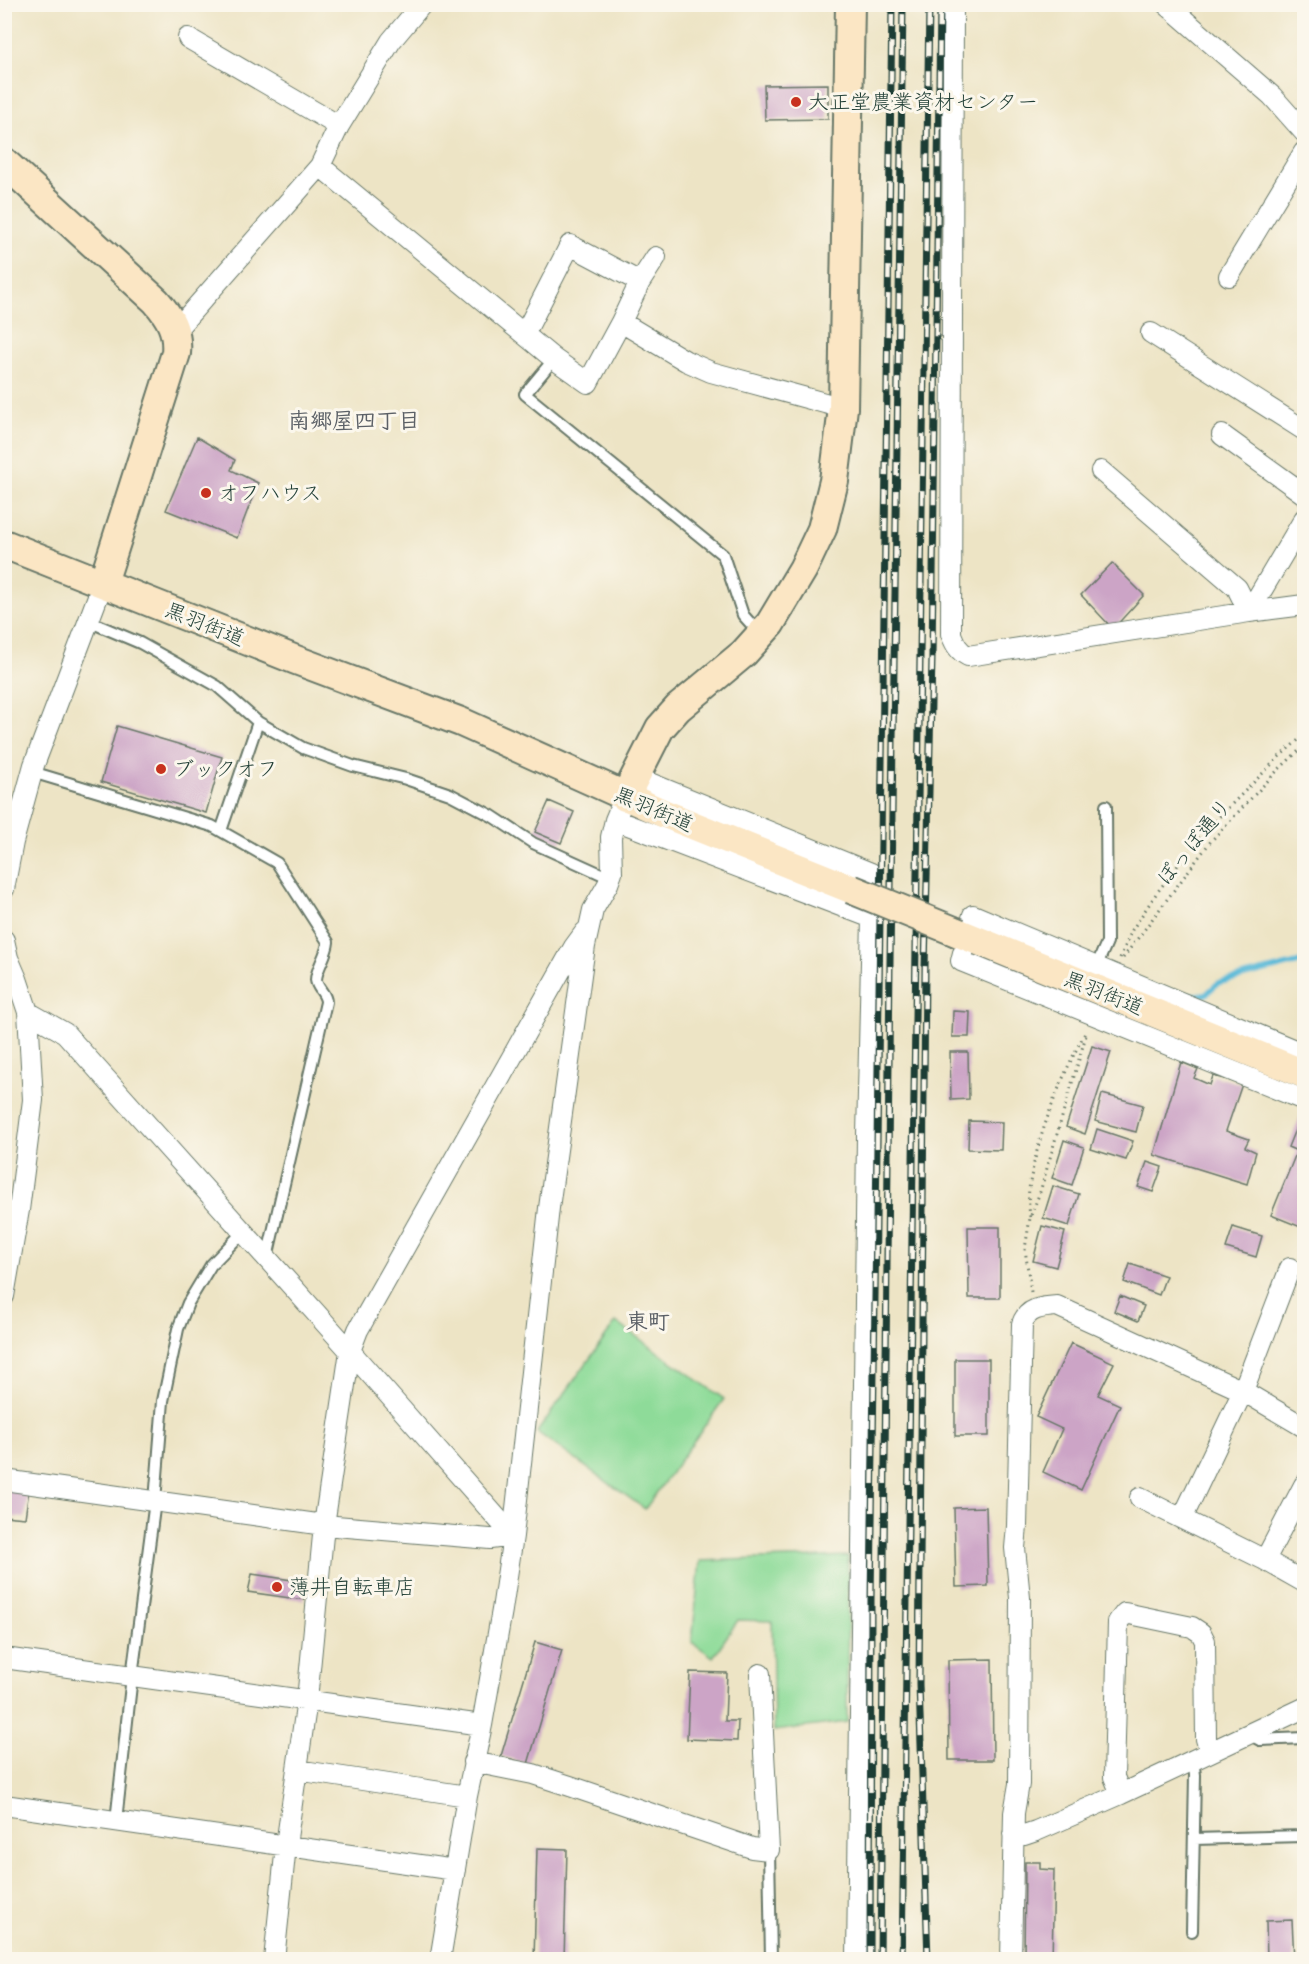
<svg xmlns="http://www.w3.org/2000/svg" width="1309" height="1964" viewBox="0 0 1309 1964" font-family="Pangolin,'Klee One',sans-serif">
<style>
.green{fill:#8edb99;stroke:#568c66;stroke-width:1.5}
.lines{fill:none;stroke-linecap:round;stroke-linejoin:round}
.stream{stroke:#59b9d8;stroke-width:5}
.building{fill:#cca4c6}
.lane-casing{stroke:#677767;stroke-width:14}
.street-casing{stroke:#677767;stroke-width:22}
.secondary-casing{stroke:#677767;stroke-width:32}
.path{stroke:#677767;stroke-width:3;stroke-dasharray:1.5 4.5;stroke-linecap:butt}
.lane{stroke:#fff;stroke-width:10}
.street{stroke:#fff;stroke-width:20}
.secondary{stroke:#fbe6c4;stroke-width:28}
.rail-casing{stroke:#1f3d34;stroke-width:7}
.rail{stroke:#fbf7ec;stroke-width:4.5;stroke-dasharray:14;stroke-linecap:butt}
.secondary-bridge-casing{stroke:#677767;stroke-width:32;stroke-linecap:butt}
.secondary-bridge{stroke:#fbe6c4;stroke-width:28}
.poi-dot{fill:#c8321e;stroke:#fbf7ec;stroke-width:2}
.labels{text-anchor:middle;stroke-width:6;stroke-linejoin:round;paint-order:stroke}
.poi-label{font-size:21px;fill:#1f3d34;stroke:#fbf7ec;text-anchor:start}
.street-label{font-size:21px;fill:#1f3d34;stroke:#fbf7ec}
.neighbourhood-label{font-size:22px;font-weight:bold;fill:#5c6167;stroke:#fbf7ec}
</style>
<rect width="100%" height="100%" fill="#fbf7ec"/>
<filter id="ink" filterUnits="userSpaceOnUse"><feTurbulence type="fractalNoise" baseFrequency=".0167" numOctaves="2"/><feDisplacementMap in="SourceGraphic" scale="12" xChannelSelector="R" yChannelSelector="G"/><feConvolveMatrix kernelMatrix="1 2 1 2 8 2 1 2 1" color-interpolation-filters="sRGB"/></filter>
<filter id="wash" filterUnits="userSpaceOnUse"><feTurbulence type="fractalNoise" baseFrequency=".008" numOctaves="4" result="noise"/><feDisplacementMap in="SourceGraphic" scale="24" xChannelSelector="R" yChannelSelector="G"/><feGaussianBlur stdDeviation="1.35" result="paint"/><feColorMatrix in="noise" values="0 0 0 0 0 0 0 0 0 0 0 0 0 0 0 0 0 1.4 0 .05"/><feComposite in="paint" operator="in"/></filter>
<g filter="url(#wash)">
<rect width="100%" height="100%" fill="#ede4c5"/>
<path class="green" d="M616 1322 724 1399 645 1509 537 1432Z
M848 1556 847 1722 774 1731 772 1621 738 1620 713 1657 692 1642 700 1561Z"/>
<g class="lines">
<path class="stream" d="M1183 995H1205L1218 983 1304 961"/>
</g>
<g id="blocks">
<path class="building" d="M828 84V119L765 120 764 85Z
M197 437 235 460 231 470 258 483 237 538 166 510Z
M1112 563 1144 595 1113 629 1081 595Z
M117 726 222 757 206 813 101 782Z
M549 801 574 812 561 843 535 832Z
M953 1011 970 1012 969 1037H952Z
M1092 1046 1111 1052 1085 1134 1066 1127Z
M950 1052H968L969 1099 951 1100Z
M1181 1062 1198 1069 1194 1078 1210 1085 1213 1076 1242 1084 1226 1131 1249 1139 1245 1147 1256 1152 1247 1184 1154 1155Z
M1102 1094 1143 1105 1136 1132 1095 1121Z
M1302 1112 1304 1113 1303 1228 1271 1215 1297 1151 1288 1147Z
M969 1121 1002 1122 1001 1150 968 1149Z
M1097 1129 1133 1141 1126 1160 1091 1149Z
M1064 1140 1084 1147 1072 1185 1052 1178Z
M1147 1162 1162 1167 1153 1192 1138 1187Z
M1053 1186 1079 1194 1069 1226 1043 1218Z
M1042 1226 1065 1232 1056 1267 1033 1261Z
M968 1227H1000V1298H969Z
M1233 1227 1262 1236 1256 1257 1226 1248Z
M1130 1264 1166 1276 1159 1295 1124 1282Z
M1120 1296 1144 1306 1138 1321 1114 1311Z
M1071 1343 1114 1363 1098 1395 1120 1405 1081 1490 1043 1472 1062 1429 1036 1417Z
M955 1359H989V1436H955Z
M4 1487 29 1490 25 1518 4 1516Z
M986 1507 988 1586 956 1587 954 1508Z
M252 1574 305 1582 304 1600 248 1592Z
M535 1642 562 1650 528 1764 501 1756Z
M992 1659 993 1760H949L948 1660Z
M690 1672 727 1673 725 1721H738L737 1741 687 1739Z
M537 1848 567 1849 564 1960H534Z
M1025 1862H1040V1869L1054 1870 1052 1960H1024Z
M1292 1920 1294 1960H1267L1266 1921Z"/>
</g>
</g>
<g filter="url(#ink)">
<use href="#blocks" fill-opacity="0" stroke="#677767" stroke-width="1.5"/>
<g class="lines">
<defs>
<path id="lane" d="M4 188 18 175
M554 359 525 394 723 555 743 615 760 634
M88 621 140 643 217 686 258 722 221 831
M258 722 303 748 353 766 406 779 450 794 492 816 533 843 610 878
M32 772 212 826 277 863 328 942C327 955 316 969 316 980 317 989 326 993 326 1002L267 1258
M1096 967 1107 942 1106 806
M1249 1734 1260 1740 1304 1738
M116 1821 132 1676 155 1501 163 1401 178 1329 188 1303 211 1265 243 1232
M1194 1839 1304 1836
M769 1850 771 1960
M1192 1931 1195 1775 1193 1760"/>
<path id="street" d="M953 4 951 634C955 644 958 651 968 656L1249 612 1304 605
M1166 4 1272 96 1304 132
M188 38 339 126
M320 166 554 359 588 383 621 322 686 361 711 372 843 408
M1229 276 1304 152
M621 322 640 282 656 257
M175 331 320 166 339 126 391 41 422 4
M525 333 570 245 640 282
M1151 333 1304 430
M1222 435 1304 494
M1101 471 1237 588 1249 612
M1249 612 1304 519
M635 777 871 873 872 907
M615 820 872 918 867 1136 857 1960
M4 889 13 842 34 765 103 583
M970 926 973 915 1304 1054
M4 940 8 958 17 979 28 1012 33 1100 19 1210 4 1296
M963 953 961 961 1304 1100
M28 1012 65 1033 350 1351 513 1536
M4 1480 324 1525 490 1539 513 1536
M1140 1498 1265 1560 1304 1582
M1182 1519 1243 1391 1290 1268
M1265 1560 1304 1485
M4 1658 482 1725
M473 1762 533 1774 570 1786 752 1848 769 1850 760 1674
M297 1770 467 1796
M1121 1794 1114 1777 1118 1622 1125 1613 1192 1627 1201 1633 1205 1641 1206 1739 1210 1752
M4 1805 455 1870
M1013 1834 1024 1835 1036 1831 1121 1794 1304 1708
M274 1960 286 1845 307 1700 324 1525 350 1351 358 1330 574 947 585 932
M440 1960 467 1796 482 1725 502 1610 513 1536 549 1208 585 946 593 910 608 884 612 873 611 837 615 820 620 808
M1011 1960 1014 1813 1019 1784 1020 1598 1015 1548 1017 1526 1022 1324C1027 1308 1042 1307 1057 1306L1243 1391 1304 1427"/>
<path id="secondary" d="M4 162 156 301C170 317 178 331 176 353L103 583
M4 544 296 660 461 722 665 814 851 889
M625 797 660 728 678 708 744 653 770 624 803 569 822 529 834 481 843 408 850 4
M959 933 1304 1074"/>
</defs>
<use href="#lane" class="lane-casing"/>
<use href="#street" class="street-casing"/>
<use href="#secondary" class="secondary-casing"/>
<path class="path" d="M1120 958 1132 930 1156 894 1201 835 1279 757 1304 735
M1123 958 1211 841 1277 771 1304 746
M1030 1217C1029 1207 1028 1198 1029 1189 1036 1139 1061 1077 1085 1033
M1031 1292 1025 1249 1030 1218 1040 1192 1087 1032"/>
<use href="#lane" class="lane"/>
<use href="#street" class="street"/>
<use href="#secondary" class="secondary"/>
<defs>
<path id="rail" d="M870 1960 871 1601 892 4
M880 1960 890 961 903 4
M902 1960 929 4
M928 1960 919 1684 925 968 932 658 940 4"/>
</defs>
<use href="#rail" class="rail-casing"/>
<use href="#rail" class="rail"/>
<defs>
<path id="secondary-bridge" d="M851 889 959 933"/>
</defs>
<use href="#secondary-bridge" class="secondary-bridge-casing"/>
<use href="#secondary-bridge" class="secondary-bridge"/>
</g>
</g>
<g class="poi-dot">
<circle cx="796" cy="102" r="6"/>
<circle cx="206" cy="493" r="6"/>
<circle cx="161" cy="769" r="6"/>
<circle cx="277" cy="1587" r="6"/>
</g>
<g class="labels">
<g class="poi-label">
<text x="808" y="109">大正堂農業資材センター</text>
<text x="218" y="500">オフハウス</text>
<text x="173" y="776">ブックオフ</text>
<text x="289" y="1594">薄井自転車店</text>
</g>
<g class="street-label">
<text transform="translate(205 624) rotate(22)" y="7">黒羽街道</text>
<text transform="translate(654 809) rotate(23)" y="7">黒羽街道</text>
<text transform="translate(1194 842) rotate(-51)" y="7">ぽっぽ通り</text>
<text transform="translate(1104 993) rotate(22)" y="7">黒羽街道</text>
</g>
<g class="neighbourhood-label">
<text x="354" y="428">南郷屋四丁目</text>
<text x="648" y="1329">東町</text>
</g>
</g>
<rect width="1309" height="1964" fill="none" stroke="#fbf7ec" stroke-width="24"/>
</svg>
